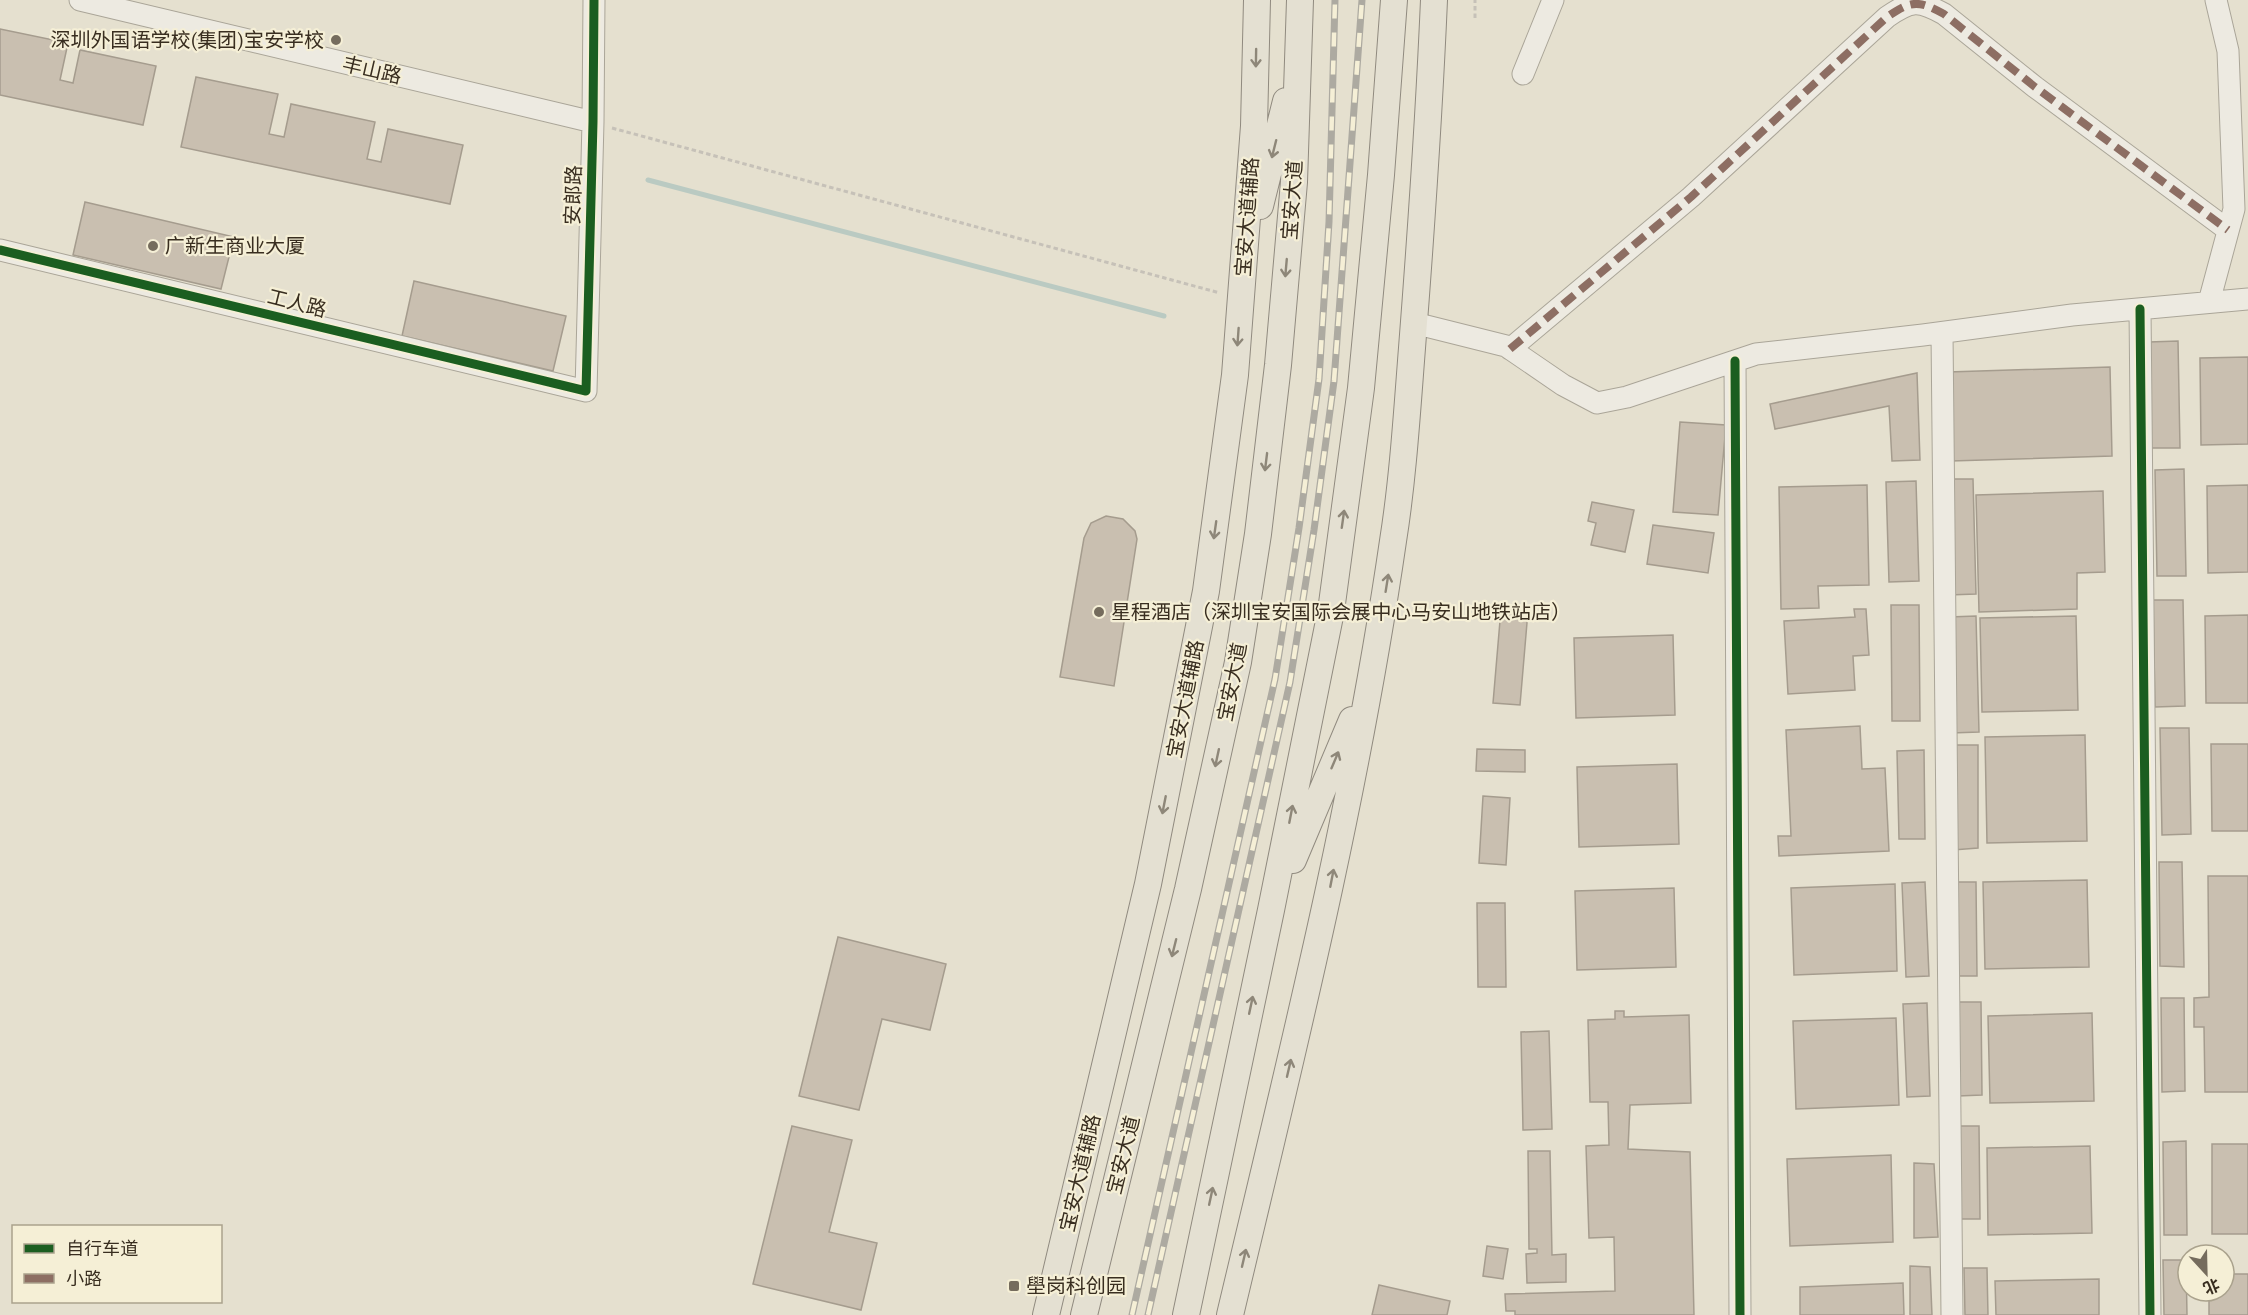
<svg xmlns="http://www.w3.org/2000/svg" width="2248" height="1315" viewBox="0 0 2248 1315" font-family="'Source Serif 4','Noto Sans SC',serif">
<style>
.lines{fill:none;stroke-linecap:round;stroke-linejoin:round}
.stream{stroke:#bacac2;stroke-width:5}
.building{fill:#c9bfb0;stroke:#a59c8e;stroke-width:1.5}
.minor-casing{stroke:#aaa598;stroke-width:23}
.major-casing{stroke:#908a7f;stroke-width:28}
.path{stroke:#c6c1b8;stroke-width:3;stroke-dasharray:4.5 3;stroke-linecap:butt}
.minor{stroke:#edeae1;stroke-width:21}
.major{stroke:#e4e0d2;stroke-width:26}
.rail-casing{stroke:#adaaa1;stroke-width:7}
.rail{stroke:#f5efd6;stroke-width:4.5;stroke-dasharray:14;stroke-linecap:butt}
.quiet{stroke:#8d6e63;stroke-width:8;stroke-dasharray:15 8;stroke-linecap:butt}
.cycleway-casing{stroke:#f5efd6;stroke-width:13}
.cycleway{stroke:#1b5e20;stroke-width:9}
.oneway{stroke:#8e8779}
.poi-dot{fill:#756c5d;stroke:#f5efd6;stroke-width:2}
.labels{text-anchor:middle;stroke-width:4.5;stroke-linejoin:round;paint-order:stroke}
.poi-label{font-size:20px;fill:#392e20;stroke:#f5efd6;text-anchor:start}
.street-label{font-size:20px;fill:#392e20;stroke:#f5efd6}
</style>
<rect width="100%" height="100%" fill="#e5e0cf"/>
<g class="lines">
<path class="stream" d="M648 180 1164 316"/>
</g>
<path class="building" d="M0 29 68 43 60 80 73 83 80 50 156 66 143 125 0 95Z
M196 77 278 94 269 134 284 137 291 104 375 122 367 159 381 162 388 129 463 145 450 204 181 147Z
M85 202 234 237 221 289 73 255Z
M414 281 566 316 553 371 402 336Z
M2178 341 2180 448H2151L2149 342Z
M2248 357V444L2201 445 2200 358Z
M2110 367 2112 456 1951 461 1948 372Z
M1917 373 1920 460 1892 461 1889 406 1775 429 1770 404Z
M1680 422 1726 425 1718 515 1673 512Z
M2184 469 2186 576H2157L2155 470Z
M1945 479H1973L1976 594 1948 595Z
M1916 481 1919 581 1889 582 1886 482Z
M1867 485 1869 585 1818 586 1819 608 1781 609 1779 487Z
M2248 485V572L2208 573 2207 486Z
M2103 491 2105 572 2077 573V609L1979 612 1976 495Z
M1592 502 1634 510 1625 552 1591 545 1596 523 1588 521Z
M1106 516 1123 519 1135 531 1137 539 1114 686 1060 677 1084 538 1091 523Z
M1653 525 1714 533 1708 573 1647 564Z
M2153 600H2183L2185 706 2155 707Z
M1891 605H1919L1920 721H1892Z
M1501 609 1528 611 1520 705 1493 703Z
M1854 609H1866L1869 655 1853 656 1855 690 1788 694 1784 621 1855 617Z
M2248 615V703H2206L2205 616Z
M1976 616 1979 732 1951 733 1949 617Z
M2076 616 2078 710 1982 712 1980 618Z
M1673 635 1675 715 1576 718 1574 638Z
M1860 726 1862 769 1885 768 1889 851 1779 856 1778 836H1791L1786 730Z
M2160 728H2189L2191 834 2162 835Z
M2085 735 2087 841 1987 843 1985 737Z
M2211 744H2248V831H2212Z
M1950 745H1978V848L1953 850Z
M1477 749 1525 750V772L1476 771Z
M1924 750 1925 839H1899L1897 751Z
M1677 764 1679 844 1579 847 1577 767Z
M1483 796 1510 798 1506 865 1479 863Z
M2159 862H2182L2184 967 2160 966Z
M2208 876H2248V1092H2205L2204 1027H2194V998L2209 997Z
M2087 880 2089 967 1985 969 1983 882Z
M1925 882 1929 976 1906 977 1902 883Z
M1953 882H1976L1977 976H1954Z
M1895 884 1897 971 1794 975 1791 888Z
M1674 888 1676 967 1577 970 1575 891Z
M1477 903H1505L1506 987H1478Z
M838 937 946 964 930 1030 882 1019 859 1110 799 1096Z
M2161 998H2184L2185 1091 2162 1092Z
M1957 1002H1981L1982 1095 1958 1096Z
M1927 1003 1930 1096 1907 1097 1903 1004Z
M1615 1011H1624V1017L1689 1015 1691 1103 1630 1105 1628 1149 1690 1152 1694 1315H1515V1311H1506L1505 1294 1615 1291 1614 1237 1589 1238 1586 1146 1609 1145 1608 1102H1590L1588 1020 1615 1019Z
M2092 1013 2094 1101 1990 1103 1988 1016Z
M1896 1018 1899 1105 1796 1109 1793 1021Z
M1549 1031 1552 1129 1523 1130 1521 1032Z
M792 1126 852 1140 829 1232 877 1243 861 1310 753 1284Z
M1956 1126H1979L1980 1219H1957Z
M2186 1141 2187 1235H2164L2163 1142Z
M2212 1144H2248V1234H2212Z
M2090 1146 2092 1233 1988 1235 1987 1148Z
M1528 1151H1550L1552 1255 1566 1254V1282L1527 1283 1526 1254 1537 1253V1249H1529Z
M1891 1155 1893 1242 1790 1246 1787 1159Z
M1914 1163 1934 1164 1938 1237 1914 1238Z
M1487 1246 1508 1249 1503 1279 1483 1276Z
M2163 1260H2186L2187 1315H2164Z
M1910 1266 1930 1267 1932 1315H1910Z
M1964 1268H1987L1988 1315H1965Z
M2224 1274H2248V1315H2209V1291H2224Z
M2099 1279V1315H1996L1995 1281Z
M1903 1283 1904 1315H1800V1287Z
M1379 1285 1450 1301 1447 1315H1372Z"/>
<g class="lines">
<defs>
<path id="minor" d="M80 0 593 122
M1523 74 1553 0
M0 250 586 391 593 122 594 0
M2209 302 2234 209 2228 51 2216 0
M2140 309 2150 1315
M1414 323 1506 346 1563 385 1597 403 1627 397 1756 354 1923 335 2072 315 2248 299
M1942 333 1952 1315
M1510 349 1691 197 1887 17C1912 0 1918 0 1944 14L2035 87 2228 230
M1735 361 1740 1315"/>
<path id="major" d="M1260 206 1286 101
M1293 860 1352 720
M1046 1315 1148 884 1206 591 1235 375 1254 126 1257 0
M1084 1315 1188 889 1238 662 1258 534 1278 365 1294 182 1300 0
M1186 1315 1271 910 1331 611 1361 388 1381 175 1394 0
M1230 1315C1291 1058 1355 803 1393 541 1403 478 1407 412 1412 348 1421 232 1429 116 1434 0"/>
</defs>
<use href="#minor" class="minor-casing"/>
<use href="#major" class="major-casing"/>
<path class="path" d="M1475 18V0
M612 128 1220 293"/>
<use href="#minor" class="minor"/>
<use href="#major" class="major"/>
<defs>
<path id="rail" d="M1132 1315 1275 679 1299 528 1319 379 1329 222 1335 0
M1148 1315 1290 682 1314 530 1334 381 1362 0"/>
</defs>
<use href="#rail" class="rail-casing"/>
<use href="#rail" class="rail"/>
<path class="quiet" d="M1510 349 1691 197 1887 17C1912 0 1918 0 1944 14L2035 87 2228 230"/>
<defs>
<path id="cycleway" d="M0 250 586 391 593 122 594 0
M2140 309 2150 1315
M1735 361 1740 1315"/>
</defs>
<use href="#cycleway" class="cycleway-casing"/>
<use href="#cycleway" class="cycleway"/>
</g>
<defs><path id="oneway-shaft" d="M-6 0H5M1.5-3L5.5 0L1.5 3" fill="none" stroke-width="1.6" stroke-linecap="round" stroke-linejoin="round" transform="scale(1.5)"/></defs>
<g class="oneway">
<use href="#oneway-shaft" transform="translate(1256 58) rotate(91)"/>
<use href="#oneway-shaft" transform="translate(1274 149) rotate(104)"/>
<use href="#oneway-shaft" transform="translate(1286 268) rotate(95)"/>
<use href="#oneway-shaft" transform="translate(1238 337) rotate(94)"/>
<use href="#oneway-shaft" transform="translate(1266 462) rotate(97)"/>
<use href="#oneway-shaft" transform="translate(1343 519) rotate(-82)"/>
<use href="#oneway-shaft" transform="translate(1215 530) rotate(98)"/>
<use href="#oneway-shaft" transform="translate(1387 583) rotate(-81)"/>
<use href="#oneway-shaft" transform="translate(1217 758) rotate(102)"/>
<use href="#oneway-shaft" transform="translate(1335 760) rotate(-67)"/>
<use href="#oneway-shaft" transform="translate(1164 805) rotate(101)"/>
<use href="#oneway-shaft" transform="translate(1291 814) rotate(-79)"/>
<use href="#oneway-shaft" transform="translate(1332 878) rotate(-79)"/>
<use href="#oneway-shaft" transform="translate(1174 948) rotate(104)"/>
<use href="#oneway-shaft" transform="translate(1251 1005) rotate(-78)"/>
<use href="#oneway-shaft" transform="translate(1289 1068) rotate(-77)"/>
<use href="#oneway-shaft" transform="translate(1211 1196) rotate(-78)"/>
<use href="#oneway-shaft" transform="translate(1244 1258) rotate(-77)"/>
</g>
<g class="poi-dot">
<circle cx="336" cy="40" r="6"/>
<circle cx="153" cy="246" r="6"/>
<circle cx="1099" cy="612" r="6"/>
<rect x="1008" y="1280" width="12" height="12" rx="3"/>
</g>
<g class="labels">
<g class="poi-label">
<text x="324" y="47" text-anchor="end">深圳外国语学校(集团)宝安学校</text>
<text x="165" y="253">广新生商业大厦</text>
<text x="1111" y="619">星程酒店（深圳宝安国际会展中心马安山地铁站店）</text>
<text x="1026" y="1293">壆岗科创园</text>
</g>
<g class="street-label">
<text transform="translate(372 70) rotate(13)" y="7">丰山路</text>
<text transform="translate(573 195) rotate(-88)" y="7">安郎路</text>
<text transform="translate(1292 200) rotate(-86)" y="7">宝安大道</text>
<text transform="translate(1247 217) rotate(-86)" y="7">宝安大道辅路</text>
<text transform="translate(297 303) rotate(14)" y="7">工人路</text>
<text transform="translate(1232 682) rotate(-79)" y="7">宝安大道</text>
<text transform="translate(1185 699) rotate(-79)" y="7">宝安大道辅路</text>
<text transform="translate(1123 1155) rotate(-76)" y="7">宝安大道</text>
<text transform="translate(1080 1173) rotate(-77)" y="7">宝安大道辅路</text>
</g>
</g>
<rect x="12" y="1225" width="210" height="78" fill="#f5efd6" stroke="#aaa28d" stroke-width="1.5"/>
<rect x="24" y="1244" width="30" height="9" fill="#1b5e20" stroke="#aaa28d" stroke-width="1.5"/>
<text x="66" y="1255" font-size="18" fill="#392e20">自行车道</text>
<rect x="24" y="1274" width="30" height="9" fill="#8d6e63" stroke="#aaa28d" stroke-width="1.5"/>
<text x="66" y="1285" font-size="18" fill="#392e20">小路</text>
<g transform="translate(2206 1273) rotate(158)"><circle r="28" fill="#f5efd6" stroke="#aaa28d" stroke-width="1.5"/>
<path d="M0-4.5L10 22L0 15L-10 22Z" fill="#756c5d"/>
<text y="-9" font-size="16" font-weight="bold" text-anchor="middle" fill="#392e20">北</text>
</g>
</svg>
